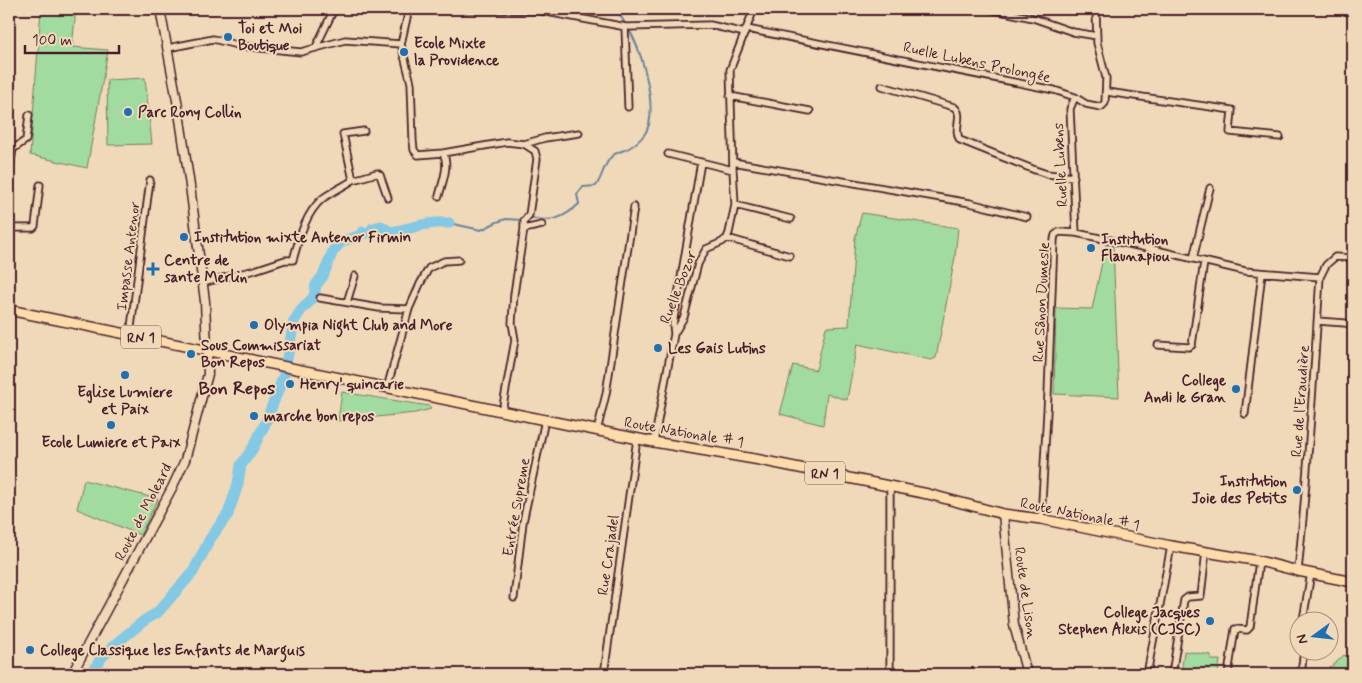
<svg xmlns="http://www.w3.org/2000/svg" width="1362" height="683" viewBox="0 0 1362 683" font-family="Mynerve,sans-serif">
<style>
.green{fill:#a2dba0;stroke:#767d66}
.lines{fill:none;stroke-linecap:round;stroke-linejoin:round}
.stream{stroke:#6c849a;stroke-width:2}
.river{stroke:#83c8e4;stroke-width:11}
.street-casing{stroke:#4a1f2b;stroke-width:9}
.secondary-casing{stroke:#4a1f2b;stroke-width:11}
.primary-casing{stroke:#4a1f2b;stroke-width:12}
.street{stroke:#efd9b8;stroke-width:5.5}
.secondary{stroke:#efd9b8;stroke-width:8}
.primary{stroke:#fcdcab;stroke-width:9}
.poi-dot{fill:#1f6fb2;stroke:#efd9b8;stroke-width:2}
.labels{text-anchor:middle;stroke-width:4;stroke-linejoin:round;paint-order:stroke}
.shield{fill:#efd9b8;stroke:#7c5755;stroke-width:1}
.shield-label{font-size:14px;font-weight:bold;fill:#4a1f2b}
.poi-label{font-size:15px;font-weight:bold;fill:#4a1f2b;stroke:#efd9b8;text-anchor:start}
.street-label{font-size:15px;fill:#4a1f2b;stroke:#efd9b8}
.quarter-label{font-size:18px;font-weight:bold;fill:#4a1f2b;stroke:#efd9b8}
</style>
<rect width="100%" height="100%" fill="#efd9b8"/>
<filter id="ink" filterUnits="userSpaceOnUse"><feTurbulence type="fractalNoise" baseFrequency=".02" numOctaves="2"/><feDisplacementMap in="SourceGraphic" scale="10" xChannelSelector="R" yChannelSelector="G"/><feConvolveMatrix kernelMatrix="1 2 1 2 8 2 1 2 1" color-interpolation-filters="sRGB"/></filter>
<g filter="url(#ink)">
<path class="green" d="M41 9H76L72 47 108 50 87 168 30 155Z
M145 78 152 144 108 145 107 80Z
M862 213 958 228 955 257 936 358 931 360 857 344 847 400 827 394 823 425 780 414 793 365 816 370 826 327 849 326 855 238Z
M1106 244 1113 245 1119 397 1054 394 1056 308 1092 309Z
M342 392 429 406 431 409 415 413 338 421Z
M84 480 158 499 140 535 77 509Z
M1184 651 1211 655V660H1220L1218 674H1181Z
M1344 655 1353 659V674H1324Z"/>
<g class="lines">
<path class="stream" d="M528 220 531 218C551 223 564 218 579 204L577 194 583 187 596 186C603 176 603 165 612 156 616 152 624 151 629 148 634 145 640 140 644 135 660 115 643 57 632 35 627 26 621 17 616 9
M449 223 481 230 497 222 506 219 523 220"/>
<path class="river" d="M92 674 101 658 119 641 145 620 157 613 193 572 210 539 228 514 238 484 241 465 253 448 265 424 284 375 294 321 302 309 314 297 316 285 323 276 333 251 342 241 359 236 363 232 369 233 373 228 381 226 390 232C410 229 429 221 449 223"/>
<defs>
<path id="street" d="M468 9 536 10 626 27 710 25 745 33
M990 9 1033 18 1073 32 1097 36
M625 27 628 107
M747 29 1054 90 1075 97 1086 104 1101 107 1105 103 1106 78 1097 43 1096 9
M401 44 411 83 413 141 414 150 418 155 443 153 507 142 524 144 535 151 537 159 529 215 524 221V229
M316 47 334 9
M168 48 213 39 241 46 301 52 345 40 401 44 409 9
M882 86 954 107C965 115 952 129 960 140L1035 170 1047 174 1074 177
M1107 92 1232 110 1230 132 1280 137
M730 96 810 111
M1075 97 1070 109 1076 233
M524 144 545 138 579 133
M668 154 733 170
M733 162 970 203 1027 217
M9 173 13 149 26 140 29 115
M353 180 377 173 380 175 388 198
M439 196C442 183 450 165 443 153
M735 205 791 219
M9 228H33L35 226 40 185
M727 238 790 256
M1193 259 1210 188
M202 283 255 270 285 260H293C299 239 305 214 322 199 331 192 343 187 353 180L343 134 364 131
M320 298 379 308 409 309
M347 302 355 276
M1317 321 1345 323 1353 325
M674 334 673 324 701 162
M130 335 150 180
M1158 345 1189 347 1192 345 1204 262
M387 388 409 309 420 284 429 268 444 261 459 260
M502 411 515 340 512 323 514 294 524 229 542 225
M1245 414 1262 273
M597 431 606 394 634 207
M654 442 674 334 684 317 698 264 706 249 722 242 727 238 729 233 735 205 733 170 730 70 754 9
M890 487V674
M1041 519 1048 394 1054 240 1055 235 1059 232 1076 233 1152 249 1245 271 1320 277
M1298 571C1308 473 1314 375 1320 277L1326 265 1335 257 1353 258
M514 598 523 522 545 420
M1303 620 1311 573
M604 674 637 439
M1147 674 1171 546
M1172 674 1184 600 1188 597 1201 596 1206 551
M1228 674 1235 629 1247 630 1250 627 1259 561
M1301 674 1304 650"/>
<path id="secondary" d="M1003 514 1014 625 1027 674
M72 674 172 488 185 460 208 374 205 301 190 186 178 106 160 9"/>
<path id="primary" d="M9 310 545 420 654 442 760 460 928 494 1003 514 1041 519 1171 546 1259 561 1298 571 1353 582"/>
</defs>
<use href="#street" class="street-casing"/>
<use href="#secondary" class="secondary-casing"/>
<use href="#primary" class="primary-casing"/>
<use href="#street" class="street"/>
<use href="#secondary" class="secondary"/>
<use href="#primary" class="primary"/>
</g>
</g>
<g class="poi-dot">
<circle cx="228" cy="37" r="5"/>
<circle cx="404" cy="52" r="5"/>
<circle cx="128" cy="112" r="5"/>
<circle cx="184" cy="237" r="5"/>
<circle cx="1091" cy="248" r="5"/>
<path d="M150.5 261.5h5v5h5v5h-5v5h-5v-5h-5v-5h5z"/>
<circle cx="254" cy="325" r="5"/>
<circle cx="658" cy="348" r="5"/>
<circle cx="191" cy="354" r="5"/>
<circle cx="125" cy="375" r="5"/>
<circle cx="290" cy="384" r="5"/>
<circle cx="1236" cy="389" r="5"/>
<circle cx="254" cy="416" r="5"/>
<circle cx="111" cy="425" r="5"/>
<circle cx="1297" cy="490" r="5"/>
<circle cx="1210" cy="621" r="5"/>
<circle cx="30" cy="650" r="5"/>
</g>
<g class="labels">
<g class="shield">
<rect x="121" y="325.5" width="40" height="23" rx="4"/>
<rect x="805" y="461.5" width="40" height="23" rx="4"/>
</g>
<g class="shield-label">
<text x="141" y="342">RN 1</text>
<text x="825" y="478">RN 1</text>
</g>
<g class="poi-label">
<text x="238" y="33">Toi et Moi<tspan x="238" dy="17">Boutique</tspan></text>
<text x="414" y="48">Ecole Mixte<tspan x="414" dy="17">la Providence</tspan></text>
<text x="138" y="117">Parc Rony Collin</text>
<text x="194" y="242">Institution mixte Antenor Firmin</text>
<text x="1101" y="244">Institution<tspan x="1101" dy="17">Flaunapiou</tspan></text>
<text x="164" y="265">Centre de<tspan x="164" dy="17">sante Merlin</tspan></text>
<text x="264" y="330">Olympia Night Club and More</text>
<text x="201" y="350">Sous Commissariat<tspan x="201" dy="17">Bon Repos</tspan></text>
<text x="668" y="353">Les Gais Lutins</text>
<text x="1226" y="385" text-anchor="end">College<tspan x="1226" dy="17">Andi le Gran</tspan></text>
<text x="300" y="389">Henry' quincarie</text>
<text x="125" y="397" text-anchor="middle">Eglise Lumiere<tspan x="125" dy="17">et Paix</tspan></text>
<text x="264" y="421">marche bon repos</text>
<text x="111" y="447" text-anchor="middle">Ecole Lumiere et Paix</text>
<text x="1287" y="486" text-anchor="end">Institution<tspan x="1287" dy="17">Joie des Petits</tspan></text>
<text x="1200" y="617" text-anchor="end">College Jacques<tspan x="1200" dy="17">Stephen Alexis (CJSC)</tspan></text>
<text x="40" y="655">College Classique les Enfants de Marguis</text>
</g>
<g class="street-label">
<text transform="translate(977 62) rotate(12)" y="5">Ruelle Lubens Prolongée</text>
<text transform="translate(1060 165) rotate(-93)" y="5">Ruelle Lubens</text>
<text transform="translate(128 256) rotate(-83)" y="5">Impasse Antenor</text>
<text transform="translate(678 287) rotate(-69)" y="5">Ruelle Bozor</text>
<text transform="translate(1041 302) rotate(-87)" y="5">Rue Sânon Dumesle</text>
<text transform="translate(1300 401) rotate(-86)" y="5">Rue de l'Eraudière</text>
<text transform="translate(684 432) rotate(10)" y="5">Route Nationale # 1</text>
<text transform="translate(516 507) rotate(-80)" y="5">Entrée Supreme</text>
<text transform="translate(143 512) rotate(-63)" y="5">Route de Moleard</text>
<text transform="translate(1080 514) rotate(11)" y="5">Route Nationale # 1</text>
<text transform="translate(608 555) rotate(-82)" y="5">Rue Crajadel</text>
<text transform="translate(1026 593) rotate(82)" y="5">Route de Lison</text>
</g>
<g class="quarter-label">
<text x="237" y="394">Bon Repos</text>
</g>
</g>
<rect width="1362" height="683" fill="none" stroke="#efd9b8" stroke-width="30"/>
<rect x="15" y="15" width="1332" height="653" fill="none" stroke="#4a1f2b" stroke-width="2" filter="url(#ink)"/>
<g transform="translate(1314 636) rotate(255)"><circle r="24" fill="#efd9b8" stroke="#ad8f80"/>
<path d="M0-4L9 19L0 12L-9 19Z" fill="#1f6fb2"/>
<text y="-8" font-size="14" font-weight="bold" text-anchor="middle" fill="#4a1f2b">N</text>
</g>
<path d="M25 45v8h94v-8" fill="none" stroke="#4a1f2b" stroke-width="2.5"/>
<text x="32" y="45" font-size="15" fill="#4a1f2b" stroke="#efd9b8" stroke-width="4" paint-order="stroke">100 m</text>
</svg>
